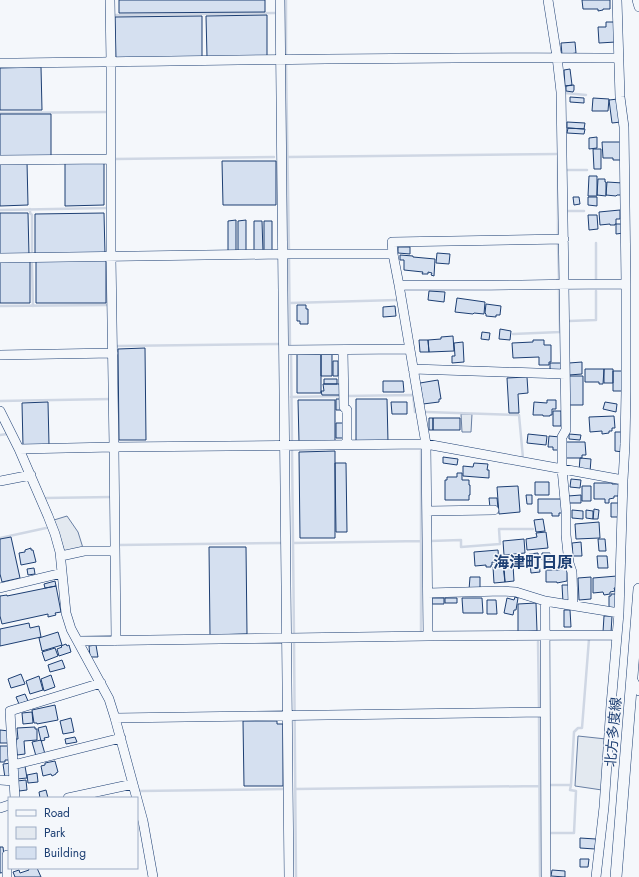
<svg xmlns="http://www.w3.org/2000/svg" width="639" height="877" viewBox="0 0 639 877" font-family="Jost,'Noto Sans JP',sans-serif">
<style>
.green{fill:#e3e9f0;stroke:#687fa3}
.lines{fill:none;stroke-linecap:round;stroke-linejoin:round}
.stream{stroke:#cfd7e4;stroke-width:2.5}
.building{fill:#d5e0f0;stroke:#1d3f73}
.minor-casing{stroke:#1d3f73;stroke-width:10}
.major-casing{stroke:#1d3f73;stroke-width:12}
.minor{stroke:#f4f7fb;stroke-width:9}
.major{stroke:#f4f7fb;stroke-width:11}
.labels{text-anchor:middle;stroke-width:3;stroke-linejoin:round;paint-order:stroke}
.street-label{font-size:14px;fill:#1d3f73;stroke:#f4f7fb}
.quarter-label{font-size:16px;font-weight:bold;fill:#1d3f73;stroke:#f4f7fb}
</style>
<rect width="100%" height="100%" fill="#f4f7fb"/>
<path class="green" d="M461 414H472L471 432H462Z
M67 516 78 532 83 548 65 553 54 520Z
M578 736 606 739 602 790 575 786Z"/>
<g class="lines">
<path class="stream" d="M286 0V56
M115 15 275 13
M286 65 289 252
M565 93 586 95
M0 113 107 112
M288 157 558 154
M558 157V237
M115 159 274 157
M566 170H587
M30 209V213L32 215V251
M0 210 107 208V206
M566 211H584
M289 258 290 348
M32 264 33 306
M557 280H559L558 244
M596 280V243
M290 303 397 300
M0 306 109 305
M569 321 596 320V291
M513 334 560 332 559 290
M117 346 279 344
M291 353 292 443
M346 396 413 395 415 412
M291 397 341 396
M0 401 111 399
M426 412 519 415 523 458H524
M0 435 7 434
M292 450 294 636
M421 451V631
M45 498 112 497
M0 538 46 528
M430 541 461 540V547L500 544 499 529H533
M293 543 422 541
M118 545 281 543
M294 641 296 877
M538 709H539L538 642
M539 716 540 876
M549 785H571L574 732 578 728H582L589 639
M295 789 539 786
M140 791 284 789
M550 833H574L576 791 570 790 571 785"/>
</g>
<path class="building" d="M119 0H265V12L119 13Z
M582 0H610V9H603V10L598 11V9H583Z
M267 15V57H207L206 16Z
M202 16V58L116 59 115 17Z
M606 22H616V42L599 43 598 27H606Z
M575 42 576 53 562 55 561 43Z
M41 67 42 110H0V68Z
M570 69 572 85 565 86 564 70Z
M574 85V90L573 92 566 91V86Z
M570 97 584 98V103L570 102Z
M593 98 609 99 608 111H592Z
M618 99 621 122 612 123 609 100Z
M0 114H51V157L0 158Z
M567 122 585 123 584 129 567 128Z
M568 128 585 129 584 134 567 133Z
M597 137V148L589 149V138Z
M602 142H622V160H613V158H603Z
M593 149H601V169H594Z
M222 161H276V205H223Z
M27 162 28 205 0 206V163Z
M65 162H104V205L65 206Z
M589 176H597V196H588Z
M598 179H605V182H606V196L597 195Z
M607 182 623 183V195H617L616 196 606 195Z
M573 197H579L580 204 574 205Z
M588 197H597V206L588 205Z
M620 210V219H616V224H615V225H610V224L600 225 599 212Z
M0 213H28L29 256 0 257Z
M104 213 105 254 35 255V214Z
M588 215H597L598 229 589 230Z
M236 220V252H228V221Z
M246 220V252H238V221Z
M254 221H262L263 252H254Z
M264 221H272V252H264Z
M616 224H623L624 233 616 234Z
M398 247H410V254L398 253Z
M437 253 450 254 449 264 436 263Z
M400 255 413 256V257L435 259 434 276 431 275 432 273 428 272V274H422L423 272 404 270V260H400Z
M106 260V303H36V261Z
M30 261V303H0V262Z
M429 291 445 292 444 302 428 300Z
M457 298 485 302 484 314 474 313 473 314 455 312Z
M486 304 501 306 500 315H496V317L486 316V314L485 313Z
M297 305H306V309H308V324H300V321H297Z
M395 306 396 316 383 317V307Z
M500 329 511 331 510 340 499 339Z
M482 332 490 333 489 340 481 339Z
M453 336 454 351 429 352 428 340 441 339V337Z
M419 340H428L429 352H420Z
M533 340H544V345H551V362H549V365H539V357L513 358 512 343 533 342Z
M463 342 464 362 452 363V356H455L454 343Z
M145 348 146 440H119L118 349Z
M297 354H321V393H297Z
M321 354H332V376H321Z
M333 361H338V376H333Z
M582 362V374L569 375V363Z
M550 363H562V371L550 372Z
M585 369H604L603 384H599V382H585Z
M604 369H613V383H604Z
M613 371H623V391H613Z
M569 376H583V405H569Z
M527 377 528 393 518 394 519 413H509L507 378Z
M324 379H337V384H324Z
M438 380 441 399H439V402L423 404 420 383Z
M383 381H403L404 392H383Z
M323 384H341V395H322L321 391H324Z
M336 399H342V410H336Z
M356 399H387L388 442H356Z
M298 400H335V442H299Z
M547 400H556V409H552V415H550V416H543V415H533L534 402 547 403Z
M48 402 49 445 23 446 22 403Z
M391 402H407V414H392Z
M605 402 617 404 616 412 603 409Z
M553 411H561V426H553Z
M614 416 615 428H612V431H609V433L602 434V431L590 432 589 417Z
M429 418H433V430H429Z
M433 418H460V430H433Z
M336 423H344V438H336Z
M615 432H623V452L615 451Z
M528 434 547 436 546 445 527 443Z
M569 434 581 435 580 440 569 439Z
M549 436 560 437 559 450H553V447H548Z
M566 442H585L586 455H582V458H566Z
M335 451V538H300L299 452Z
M443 457 458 459 457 465 443 463Z
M580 458 591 459 590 472 579 471Z
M335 463H346L347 532H336Z
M474 463 488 464 487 470H489V478L463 476V466L473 467Z
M457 473H462V480H469V485H470V495H469V500H445V480H447V477H457Z
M571 479 581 480 580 488 570 487Z
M535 482H549V495H535Z
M594 483H612V484H621V496H614V498L609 499V503H605V499H594Z
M518 486 520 512 499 514 497 487Z
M582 486H591V501H582Z
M526 495H532V504H527Z
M581 495V503H569L568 496Z
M489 498H497L498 508H490Z
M538 499H563V513H559V516H552V513H538Z
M611 503H621L620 517H611Z
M594 509 599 510 598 519H593Z
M572 510 583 511V519L572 518Z
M586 510 593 511V519L586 518Z
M543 519 545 531 536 532 534 520Z
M599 522 600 538 576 539 575 524Z
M546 532 548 548 527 550 526 539 537 537 536 533Z
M11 537 20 578 2 582 0 574V539Z
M524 539 525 553 504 555 503 541Z
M598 539H605L606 551H599Z
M581 542 582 556H573L572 543Z
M209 547H246L247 634 210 635Z
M31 548V550H33L36 562 21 565 19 553 25 552V550Z
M498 550 499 562H492V565H491V567H486V565L475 566 474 552Z
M538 553 540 572 531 573 529 554Z
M542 553H550V560H542Z
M597 556H607L608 568H598Z
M513 565 514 581 505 582 504 566Z
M503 566 505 582 494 583 493 567Z
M560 567H567V581L557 583V582H546V570H560Z
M34 568 35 574 28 575 27 569Z
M617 576 618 588H614L615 591 610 592V594L604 595 603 592 593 593V578Z
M470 577H480V590H469Z
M591 577V599L579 600 578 578Z
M55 581 56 586 45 588 44 584Z
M562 585H569L570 602H563Z
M56 586 61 612 55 613 56 615 48 617V614L2 624 0 616V596L7 595V596Z
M611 594H618L617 610 609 608V596H611Z
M515 597 518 598 516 610H514L513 615 504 613 507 598 514 600Z
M432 598H444V604H432Z
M445 598H457V603H445Z
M462 598H482L483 613H463Z
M487 600H496L497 614H487Z
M536 603 537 631 518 632V604Z
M564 610H570L571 627H564Z
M604 616H612L611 633 603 632Z
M29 623 30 628 39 626 41 637 0 646V629Z
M58 632 62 645 42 651 39 638Z
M66 644 67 646 69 645 71 652 59 656 57 649 62 647 61 646Z
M96 645 98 657H90L89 646Z
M55 648 58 656 45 661 42 652Z
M62 660 65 668 50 672 48 665Z
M21 674 25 684 11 688 8 679Z
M51 675 55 687 44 691 41 679Z
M39 676 43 690 30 694 26 681Z
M25 694 28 701 19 704 16 697Z
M55 705 58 720 37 724V723H34L32 710Z
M32 712 33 723 23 724 22 713Z
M71 718 74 732 63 734 60 721Z
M243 721H277V724H283V786H244Z
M46 726 49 737 44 738 45 740 41 741 38 728Z
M35 727V729H37V740L24 741 25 754 17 755 16 739H18L17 728Z
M0 730 9 731V743H0Z
M75 737 77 742 66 744 65 739Z
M41 740 45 754 36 756 32 742Z
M0 746H8L9 760H5V762H0Z
M55 761 58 772 56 773V774L52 776 51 774 43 776 41 766 45 765V763Z
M12 763 13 777 5 778 3 764Z
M25 766 27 778 17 779 16 767Z
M37 773 38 782 28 783 27 775Z
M26 780 27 790 19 791 17 781Z
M46 790 48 798H40L39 792Z
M580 838 596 839 595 849 580 848Z
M0 847H3L6 872 0 873Z
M580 859H589L588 867H580Z
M28 868H37L41 877H15L13 872 19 870 20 873 29 870Z
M552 870 565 871V877L551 876Z"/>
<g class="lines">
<defs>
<path id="minor" d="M110 0 111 62V257L114 447 116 641
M280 0 289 877
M548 0 557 57 561 92 564 284 566 430 562 437V469L566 511V535L569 563 572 572 573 605
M637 0 639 7
M0 63C206 61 413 56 619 58
M0 160 111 159
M393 254 392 242 564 239
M0 258 282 254H393L399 285 426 444 428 636
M399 285C475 286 550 284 626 284
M284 350 410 349
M343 350 344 407 347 410V445
M0 355 113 353
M413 369 565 374
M0 411 19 449 48 516 55 534 60 552 66 613 71 629 109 699 115 718 143 821 153 877
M19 449 114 447 426 444 623 480
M0 481 31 475
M427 511 494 510
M61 556 84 551H115
M0 588 62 573
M428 593 502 591 516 592 545 601 619 613
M545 601 546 877
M78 641 428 636 617 635
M632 679 639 691
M115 718 545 712
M13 765 121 738
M0 780 14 781
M15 798 10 711 101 683
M68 798 133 784
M0 808 9 805
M7 877V855H9
M596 877 604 807 611 705 619 613 623 480 625 444 626 391V284L624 127 620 97 617 0"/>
<path id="major" d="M616 877 639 589"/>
</defs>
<use href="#minor" class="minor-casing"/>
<use href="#major" class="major-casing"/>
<use href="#minor" class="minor"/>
<use href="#major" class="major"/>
</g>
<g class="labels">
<g class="street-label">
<text transform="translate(613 732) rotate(-85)" y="5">北方多度線</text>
</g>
<g class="quarter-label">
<text x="533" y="568">海津町日原</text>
</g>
</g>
<rect x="8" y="797" width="130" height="72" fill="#f4f7fb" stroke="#9eadc5"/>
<rect x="16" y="810" width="20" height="6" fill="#f4f7fb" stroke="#9eadc5"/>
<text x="44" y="817" font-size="12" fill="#1d3f73">Road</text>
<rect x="16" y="827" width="20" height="12" fill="#e3e9f0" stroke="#9eadc5"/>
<text x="44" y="837" font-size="12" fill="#1d3f73">Park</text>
<rect x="16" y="847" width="20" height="12" fill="#d5e0f0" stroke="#9eadc5"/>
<text x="44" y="857" font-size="12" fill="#1d3f73">Building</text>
</svg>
